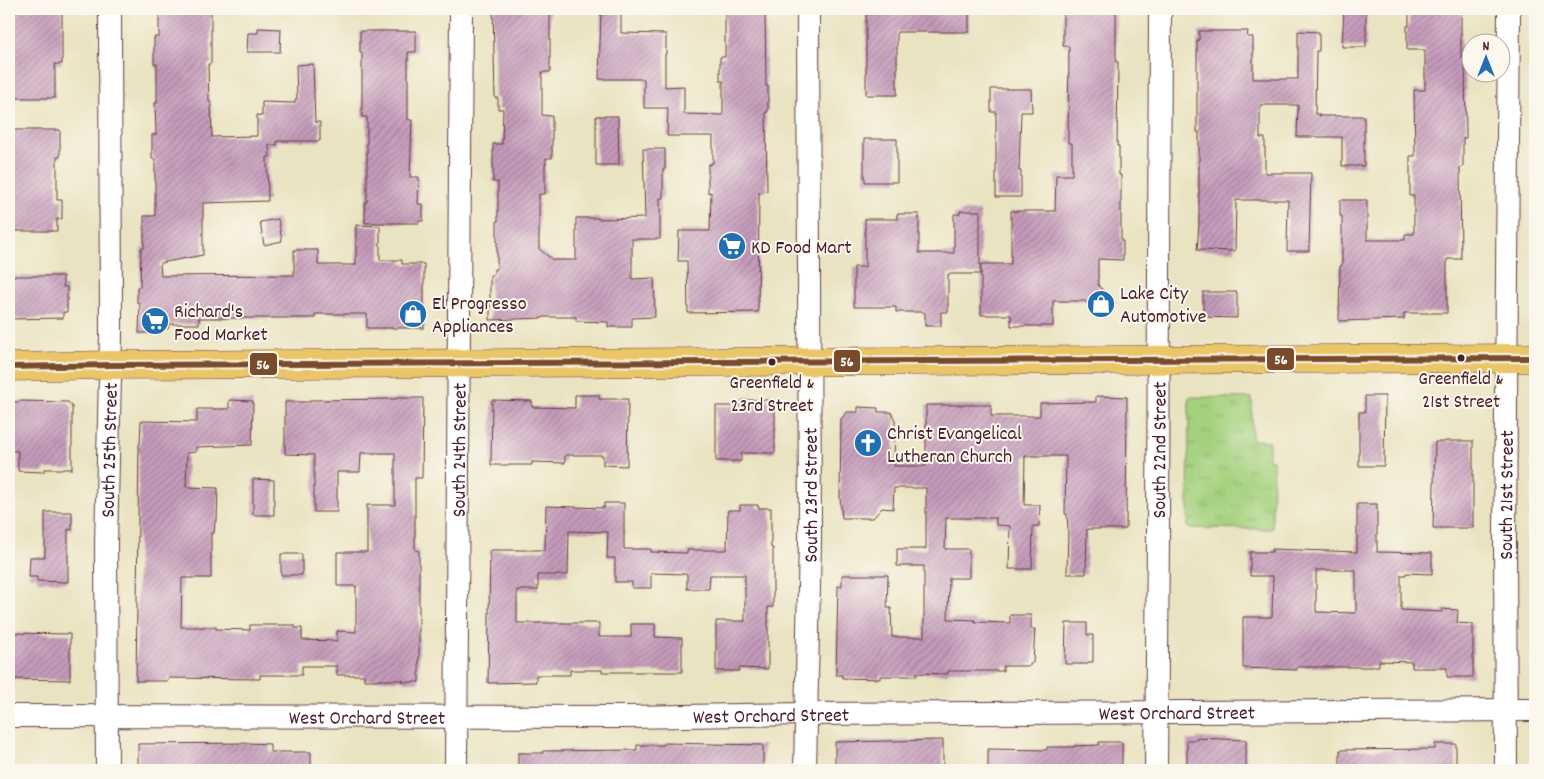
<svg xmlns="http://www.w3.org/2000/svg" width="1544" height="779" viewBox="0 0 1544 779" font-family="Dekko,sans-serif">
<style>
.grass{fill:url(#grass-tufts);stroke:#777854}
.building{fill:url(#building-hatch);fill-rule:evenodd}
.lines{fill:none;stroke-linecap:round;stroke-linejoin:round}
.minor-casing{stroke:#623c42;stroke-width:24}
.major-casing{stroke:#623c42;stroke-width:29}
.minor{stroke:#fff;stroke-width:22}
.major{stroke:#eac669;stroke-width:28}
.bus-1-casing{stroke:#fbf7ec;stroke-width:10}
.bus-1{stroke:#7a4b2a;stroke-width:6}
.bus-dot{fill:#4a1f2b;stroke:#fbf7ec;stroke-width:2}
.labels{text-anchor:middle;stroke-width:4;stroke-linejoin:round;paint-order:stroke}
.bus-label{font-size:19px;fill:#4a1f2b;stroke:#fbf7ec}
.poi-label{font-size:20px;fill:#4a1f2b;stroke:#fbf7ec;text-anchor:start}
.street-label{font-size:20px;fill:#4a1f2b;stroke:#fbf7ec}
.line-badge{stroke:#fbf7ec;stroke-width:2}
.badge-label{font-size:14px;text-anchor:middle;font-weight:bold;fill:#fff}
</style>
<defs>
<pattern id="grass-tufts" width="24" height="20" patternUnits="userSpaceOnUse" patternTransform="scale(1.25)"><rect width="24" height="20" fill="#a4d17e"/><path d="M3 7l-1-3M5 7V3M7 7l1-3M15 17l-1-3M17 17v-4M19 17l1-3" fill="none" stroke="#8fb36d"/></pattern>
<pattern id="building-hatch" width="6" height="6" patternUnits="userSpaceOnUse" patternTransform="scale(1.25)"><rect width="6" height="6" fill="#c59bbb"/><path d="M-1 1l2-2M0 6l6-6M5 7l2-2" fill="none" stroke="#a27e98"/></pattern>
</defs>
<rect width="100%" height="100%" fill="#fbf7ec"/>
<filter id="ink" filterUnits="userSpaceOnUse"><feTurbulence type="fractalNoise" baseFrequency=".02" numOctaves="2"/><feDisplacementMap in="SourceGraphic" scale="10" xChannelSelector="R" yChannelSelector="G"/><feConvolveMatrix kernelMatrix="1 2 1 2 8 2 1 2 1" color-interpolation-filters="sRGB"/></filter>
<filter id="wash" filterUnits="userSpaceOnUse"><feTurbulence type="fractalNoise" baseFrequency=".0096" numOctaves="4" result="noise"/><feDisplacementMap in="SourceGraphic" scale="20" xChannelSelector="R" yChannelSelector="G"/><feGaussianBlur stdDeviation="1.12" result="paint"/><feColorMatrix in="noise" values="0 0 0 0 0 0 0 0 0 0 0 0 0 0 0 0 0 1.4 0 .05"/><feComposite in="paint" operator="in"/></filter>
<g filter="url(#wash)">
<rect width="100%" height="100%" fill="#eae3c1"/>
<path class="grass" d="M1189 397 1252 398V440L1269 441V460H1273L1272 529 1188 528Z"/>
<g id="blocks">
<path class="building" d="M19 9H62V64H55V98H10L9 36H11V10H19Z
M159 9H211V64H208L209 102H211L212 137 257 136V115L262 116V102L295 103V99H297L296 65 313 64 315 122H320V141H277V145H269L270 157H267L268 201 203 203V255L160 263 161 276 294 275V250H318V265H356V225L380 226V260H402V264H424V328H367V314H315V318H199V324H169L168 329H162V333H139L140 303H137V287H140L141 248H144V216H155V159H152V135H156L155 103H157V64H154V37H159Z
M493 9H550V72H542V115L552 116V158H546V164H545V194H539V249L553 260H576V218H598V219L645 218 643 149H665V169H663V198H660V239H632V279L654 278 655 317 632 318V327H608V322L576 321V317H543V318L490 320V275H494V269H497V221H498V182H493V144H502L503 109H498V98H495Z
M601 9H621V33L666 34V54H665V87L684 86V114L723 115V81H720V57H725V9H763V12H765L766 86H768V112H766L767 191 759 192 758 312 688 313 687 261H678L679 231H710L711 192 708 193V165L713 163V136H667L668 108H644V79H599Z
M866 9H898V11H959V12H969V32H897V95H866Z
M1063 9H1116V62H1118L1117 146H1119V175H1121V241H1123V260L1098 259V285L1115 303 1100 318 1085 301H1053V326H1011V315H981V264H1011V211H1055L1056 175H1072V143H1068L1069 46H1063Z
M1344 9H1366V47H1342Z
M1409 9H1461V57H1465L1466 138H1463V167H1460L1461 259H1447V313H1404V319L1339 321 1340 266H1342V216H1340V200H1367V240H1405V234H1414V196H1410V156H1415L1414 90H1425V50H1407V26H1409Z
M258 28 281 29 280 52H247L248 33H258Z
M360 31H416V52H408V120H412L410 177H419L418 204H423V221H419V223H365V202H367V117H362V52H360Z
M1199 31H1248L1247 37H1253V79H1298V31L1319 32V51H1316L1315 114H1319V116H1364V166H1342V137H1297L1298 105H1260V138H1265V173H1311L1309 251H1287L1288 200H1236L1235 251 1197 250 1199 225V132H1197V40H1199Z
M991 89H1031L1032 112H1021L1019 171H1021V197H996V112H991Z
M596 116H618L619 165H596Z
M11 130H60V157H57V200H62V219H57V231H9V164H11Z
M864 139H897V182H865V178H864Z
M960 211H980V274H948V312H941V326H925V313L923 312H896V307H854V267H865V219H897V214H919V253H954V214H960Z
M278 219 282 241 264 245 260 222Z
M9 276H63V287H67V312H63V318L9 319Z
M1203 292H1237V318L1203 317Z
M575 395H599V399H628L627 466 603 465V455H565V463L532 462V465H491L492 400 532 401V407L575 408Z
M1096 396 1127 397 1126 529H1087L1086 574H1067L1068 529 1067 514H1065L1066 456H1025L1024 505H1040L1039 526H1033L1032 569H1009L1010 526 996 525V518H946L945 549H969V578H949L948 619 975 620V622L1010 623V615H1031V629H1035L1033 663H1030V666H1003V671H948V674L917 673 916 676H880V679L842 678V675H836L838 586H842V575H888L887 608H891L892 637H924V566H897V549H925L926 548V488H894L893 509 882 508 873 518H842L840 498 841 419 847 412H858V407L878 408V412H891L895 420 894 466H926V405H991V416H1040V403L1096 402Z
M1365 396H1385L1384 466H1359V412H1365Z
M396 398H423L422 478H415V550L419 551V682H403V680H364V675H337V666H302V675H260V679L168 678V681H136L139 444H140L141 421 197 422V409H229V400L253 401 252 445 196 447V452L187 453 186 487 218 488 217 521H215L214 533H211V578H182L181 627H216V629L250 630V625H295V628H302V640L337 641V631L356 632V586H337V552H367V505H395V453H361L360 472H337V512H314V455L285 454V402H310V400L396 399Z
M742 400H775V453H741V461H716V406H742Z
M19 401 68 402 72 407V469H44V472L18 471V451H9V402H19Z
M1445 441H1473V528H1433L1435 442H1445Z
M253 479 274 480V515H253Z
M604 503H624V549H651V552L687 553V550H727L728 510H740V505H758V508H771V548H773V607H768V669L739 668V671H716V621H745V575H710L709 589H687V574L651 573V588H632V582H615V558H607L608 532 569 531 568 575H538V590H517V623H599V637H631V624H655V637L682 638V672H602V670H570V675H536V682L488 683 490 550H545L546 506 604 508Z
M1357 504H1377V552L1432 553V574L1406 573V575H1401V610L1442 612V609L1458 610 1457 623 1473 624V677H1447V668H1412V662L1379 661V666H1373V667H1297V670L1243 668V617H1272L1273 576H1250V552H1272V549L1357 552ZM1316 570H1356V613L1316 612Z
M45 512H72V530L68 529V582L37 581V577H29L30 557H45Z
M281 554H302V575H281Z
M1066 623H1087V635H1093V662H1088V664H1065Z
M9 633 70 634V680L9 679Z
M1197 738 1246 740V767L1187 766V740H1197Z
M943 740V770H835V742Z
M1099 742H1122V770H988V749L1047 750V747H1074V746L1099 745Z
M247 743 270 744V752H311V770H138V744Z
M664 743 763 745V770H518V753H543V751L637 750V745H664Z
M1435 744H1456V770H1340V750L1435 749Z"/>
</g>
</g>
<g filter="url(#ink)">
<use href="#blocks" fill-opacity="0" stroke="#623c42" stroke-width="1"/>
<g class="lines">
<defs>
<g id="minor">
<path id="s1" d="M9 716 628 717 806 714 1535 710"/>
<path id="s2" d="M107 770 106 544 111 335 110 9"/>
<path id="s3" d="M456 770 461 9"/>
<path id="s4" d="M805 770 810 540 808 9"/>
<path id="s5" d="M1156 770 1158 540 1160 9"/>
<path id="s6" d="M1506 770 1505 539 1509 9"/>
</g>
<path id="major" d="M9 367 110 365 1535 358"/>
</defs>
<use href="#minor" class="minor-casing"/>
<use href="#major" class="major-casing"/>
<use href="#minor" class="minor"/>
<use href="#major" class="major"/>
<defs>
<path id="bus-1" d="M9 367 110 365 1535 358"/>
</defs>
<use href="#bus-1" class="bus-1-casing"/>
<use href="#bus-1" class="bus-1"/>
</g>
</g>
<defs>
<symbol id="supermarket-disc" viewBox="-11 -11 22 22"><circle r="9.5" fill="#1f6fb2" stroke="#fbf7ec"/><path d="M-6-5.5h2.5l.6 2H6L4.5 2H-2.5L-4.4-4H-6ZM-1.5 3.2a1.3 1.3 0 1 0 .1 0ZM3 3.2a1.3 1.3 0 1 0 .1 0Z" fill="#fff"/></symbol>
<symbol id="shop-disc" viewBox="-11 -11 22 22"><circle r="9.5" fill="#1f6fb2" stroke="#fbf7ec"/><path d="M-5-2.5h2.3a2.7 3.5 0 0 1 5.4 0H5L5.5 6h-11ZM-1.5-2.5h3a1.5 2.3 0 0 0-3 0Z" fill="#fff"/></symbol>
<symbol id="church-disc" viewBox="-11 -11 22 22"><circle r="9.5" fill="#1f6fb2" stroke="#fbf7ec"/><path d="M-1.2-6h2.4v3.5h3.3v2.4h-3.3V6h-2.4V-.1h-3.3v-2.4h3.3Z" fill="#fff"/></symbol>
</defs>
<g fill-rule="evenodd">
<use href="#supermarket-disc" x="716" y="230" width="32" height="32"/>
<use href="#shop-disc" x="1085" y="288" width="32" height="32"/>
<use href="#shop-disc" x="397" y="298" width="32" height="32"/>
<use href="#supermarket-disc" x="139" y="305" width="32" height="32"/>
<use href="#church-disc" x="852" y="427" width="32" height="32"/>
</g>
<g class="bus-dot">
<circle cx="1461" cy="358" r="4.5"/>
<circle cx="772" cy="362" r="4.5"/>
</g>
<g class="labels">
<g class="bus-label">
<text x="1461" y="384">Greenfield &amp;<tspan x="1461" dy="23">21st Street</tspan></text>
<text x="772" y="388">Greenfield &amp;<tspan x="772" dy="23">23rd Street</tspan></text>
</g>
<g class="poi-label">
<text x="751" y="253">KD Food Mart</text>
<text x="1120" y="299">Lake City<tspan x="1120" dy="23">Automotive</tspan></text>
<text x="432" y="309">El Progresso<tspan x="432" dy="23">Appliances</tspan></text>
<text x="174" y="317">Richard's<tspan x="174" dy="23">Food Market</tspan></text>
<text x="887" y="439">Christ Evangelical<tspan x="887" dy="23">Lutheran Church</tspan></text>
</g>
<g class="street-label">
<text dy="7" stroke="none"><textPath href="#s3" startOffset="320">South 24th Street</textPath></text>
<text dy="7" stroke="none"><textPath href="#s2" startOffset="320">South 25th Street</textPath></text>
<text dy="7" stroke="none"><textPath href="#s5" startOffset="320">South 22nd Street</textPath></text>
<text dy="7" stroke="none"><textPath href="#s6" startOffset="275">South 21st Street</textPath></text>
<text dy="7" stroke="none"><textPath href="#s4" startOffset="275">South 23rd Street</textPath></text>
<text dy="7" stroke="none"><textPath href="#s1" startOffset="1168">West Orchard Street</textPath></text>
<text dy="7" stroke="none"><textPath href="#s1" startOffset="762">West Orchard Street</textPath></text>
<text dy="7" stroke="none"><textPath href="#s1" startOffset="358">West Orchard Street</textPath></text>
</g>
</g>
<g class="line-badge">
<rect x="1266" y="347" width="29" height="24" rx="5" fill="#7a4b2a"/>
<rect x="833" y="349" width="28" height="24" rx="5" fill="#7a4b2a"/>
<rect x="249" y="352" width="29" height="24" rx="5" fill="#7a4b2a"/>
</g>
<g class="badge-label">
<text x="1281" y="364">56</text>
<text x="847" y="366">56</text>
<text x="263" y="369">56</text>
</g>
<rect width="1544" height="779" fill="none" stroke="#fbf7ec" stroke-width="30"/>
<g transform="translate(1486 58)"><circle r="24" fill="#fbf7ec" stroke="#b4a19f"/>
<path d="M0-4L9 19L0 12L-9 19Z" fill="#1f6fb2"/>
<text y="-8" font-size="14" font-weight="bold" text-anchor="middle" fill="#4a1f2b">N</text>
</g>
</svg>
